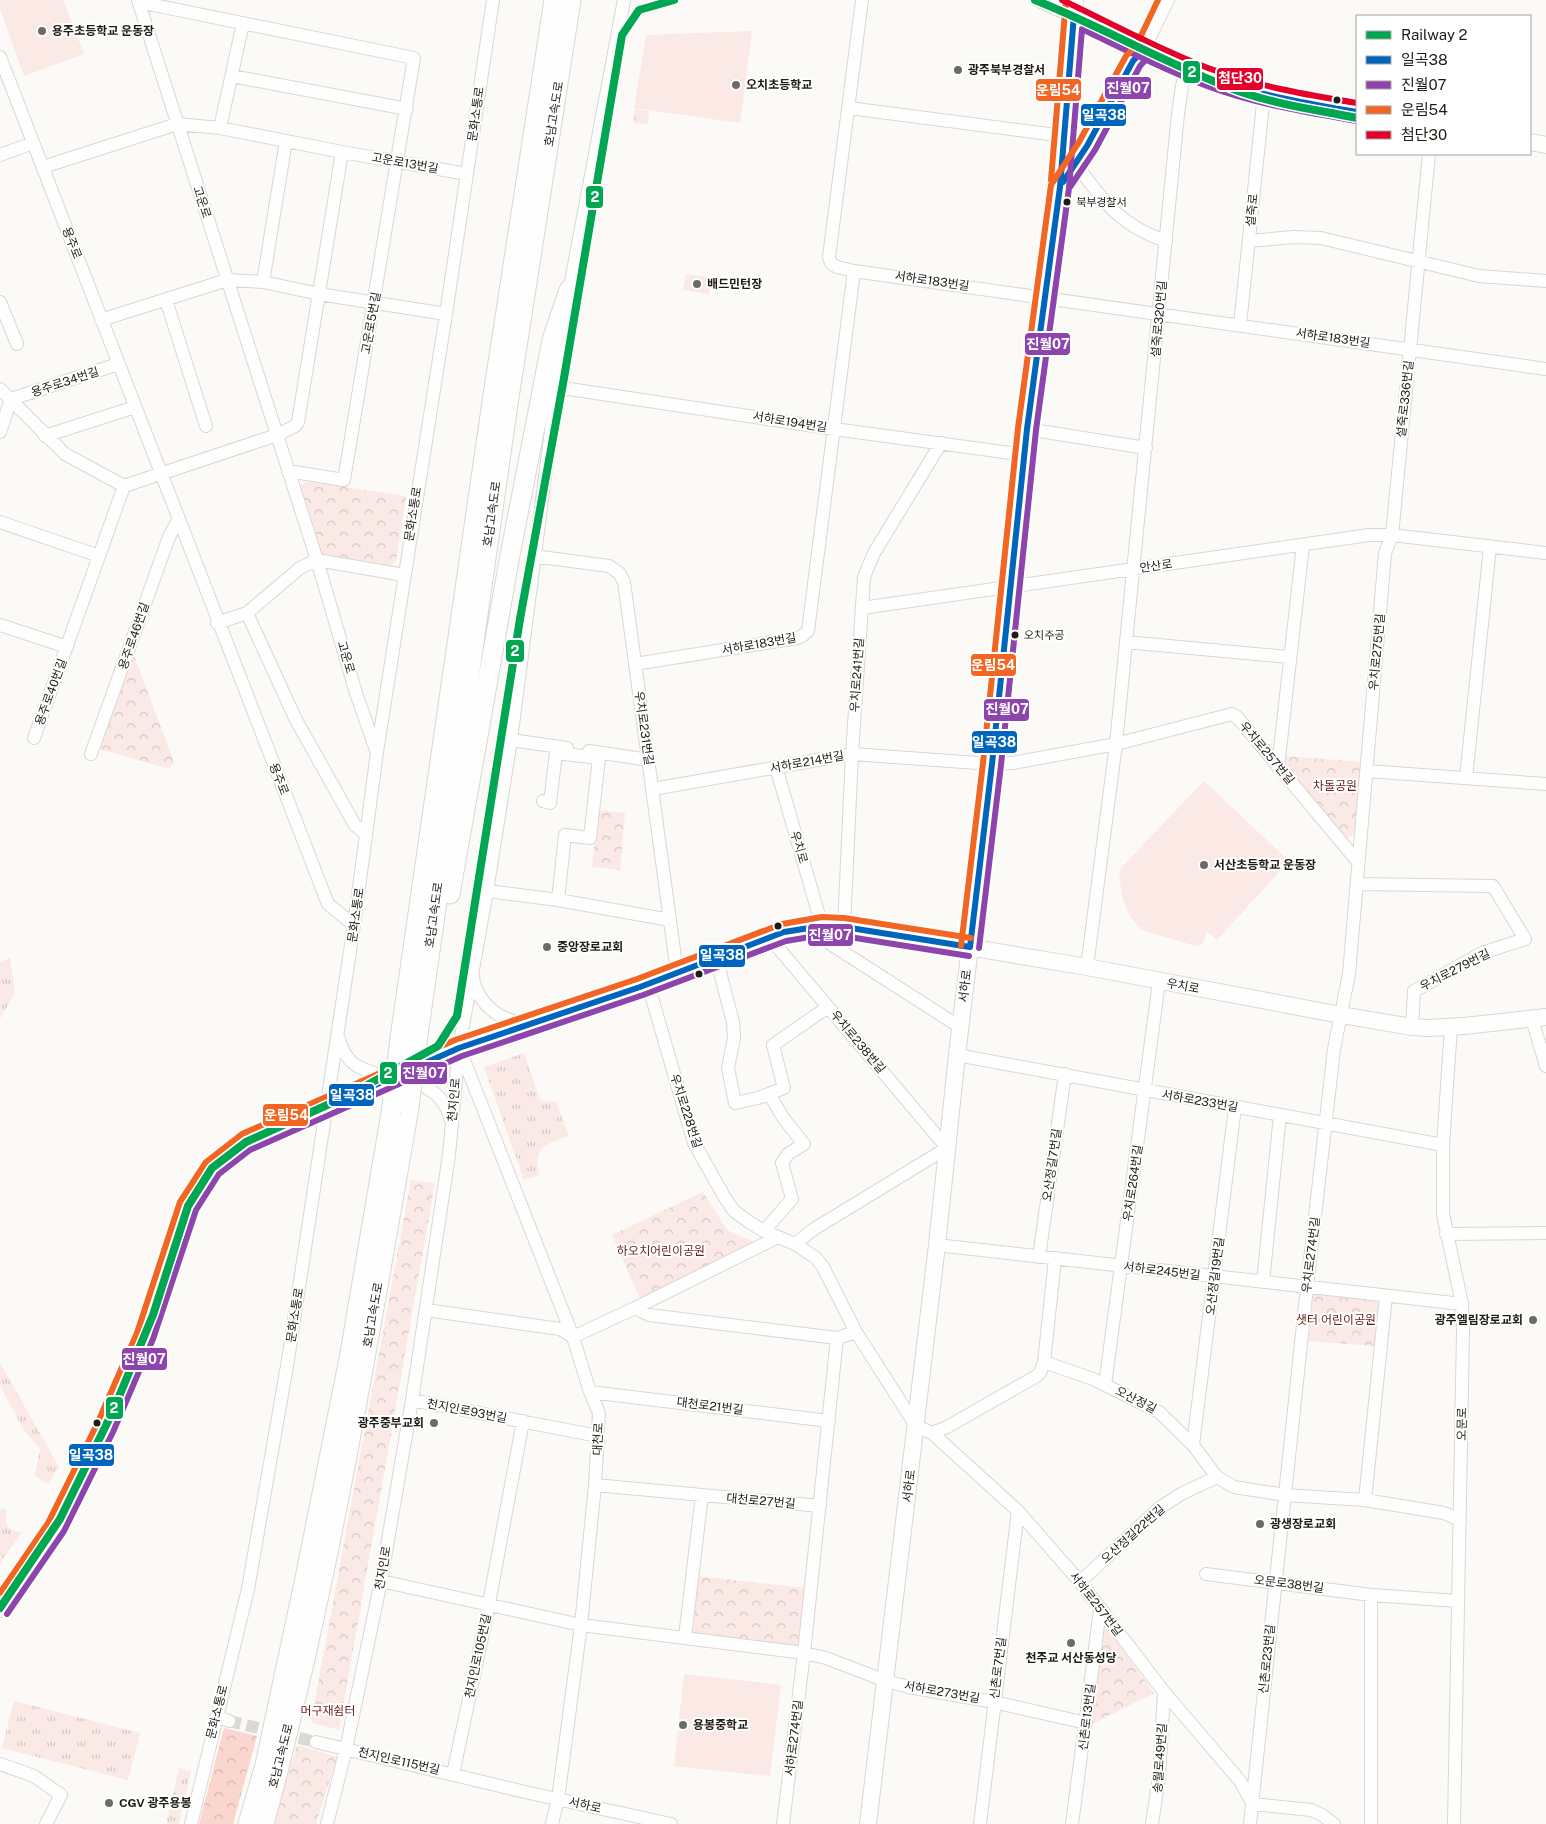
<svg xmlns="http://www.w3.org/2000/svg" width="1546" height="1824" viewBox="0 0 1546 1824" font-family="'Public Sans','Noto Sans KR',sans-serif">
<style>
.grass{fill:url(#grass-tufts)}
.forest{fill:url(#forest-crowns)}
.park{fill:url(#park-crowns)}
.pitch{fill:#fae9e5}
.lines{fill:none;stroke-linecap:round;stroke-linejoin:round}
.minor-tunnel{stroke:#dbd9d5;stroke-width:12;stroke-dasharray:12 6;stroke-linecap:butt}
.minor-casing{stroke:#dad7d3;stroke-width:14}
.major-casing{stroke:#dad7d3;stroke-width:18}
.highway-casing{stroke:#dad7d3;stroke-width:21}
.minor{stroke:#fffefe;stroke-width:12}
.major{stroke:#fffefe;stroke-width:16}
.highway{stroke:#fffefe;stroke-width:19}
.highway-bridge-casing{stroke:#dad7d3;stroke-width:21;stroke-linecap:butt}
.highway-bridge{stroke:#fffefe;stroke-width:19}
.bus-1-casing{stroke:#fff;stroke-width:10}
.bus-2-casing{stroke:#fff;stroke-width:10}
.bus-3-casing{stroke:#fff;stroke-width:10}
.bus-4-casing{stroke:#fff;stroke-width:10}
.bus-1{stroke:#0065bd;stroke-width:6}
.bus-2{stroke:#8e44ad;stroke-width:6}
.bus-3{stroke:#f26522;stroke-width:6}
.bus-4{stroke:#e4002b;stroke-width:6}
.rail-1-casing{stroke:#fff;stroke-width:11}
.rail-1{stroke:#00a651;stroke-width:8}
.poi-dot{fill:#6c6a64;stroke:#fff;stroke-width:2}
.bus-dot{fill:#1f1c15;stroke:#fff;stroke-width:2}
.labels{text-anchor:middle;stroke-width:4;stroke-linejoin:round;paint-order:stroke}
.bus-label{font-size:11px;fill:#1f1c15;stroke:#fff;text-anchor:start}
.poi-label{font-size:12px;font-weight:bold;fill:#1f1c15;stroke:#fff;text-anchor:start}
.street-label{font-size:12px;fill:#1f1c15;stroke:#fff}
.park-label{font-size:12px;fill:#691d17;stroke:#fff}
.line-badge{stroke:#fff;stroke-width:2}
.badge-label{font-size:14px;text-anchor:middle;font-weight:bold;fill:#fff}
</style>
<defs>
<pattern id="grass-tufts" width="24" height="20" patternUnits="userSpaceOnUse" patternTransform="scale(1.25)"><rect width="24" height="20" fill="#fae9e5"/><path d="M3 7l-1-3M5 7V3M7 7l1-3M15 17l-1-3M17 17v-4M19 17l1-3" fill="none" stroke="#d6c7c4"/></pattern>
<pattern id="forest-crowns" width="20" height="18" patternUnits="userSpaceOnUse" patternTransform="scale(1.25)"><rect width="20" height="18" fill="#fbd6ce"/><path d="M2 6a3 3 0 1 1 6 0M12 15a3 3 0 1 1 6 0" fill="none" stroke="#d7b7b0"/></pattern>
<pattern id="park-crowns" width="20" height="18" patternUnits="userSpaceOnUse" patternTransform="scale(1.25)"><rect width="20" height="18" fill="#fae9e5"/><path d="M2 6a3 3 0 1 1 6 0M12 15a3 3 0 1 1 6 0" fill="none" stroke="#d6c7c4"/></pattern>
</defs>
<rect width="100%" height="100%" fill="#fcfaf7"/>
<path class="grass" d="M10 958 15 992 0 1019V962Z
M524 1053 540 1100 556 1102 569 1136C548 1143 530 1148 540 1175L524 1180 484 1067Z
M0 1363 59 1467 48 1484 35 1476 40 1449 23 1429 0 1385Z
M3 1509 7 1510C3 1523 8 1532 22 1532L0 1563V1510Z
M14 1701 140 1733 128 1780 2 1748Z
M179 1768 191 1771 179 1824H166Z"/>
<path class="forest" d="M224 1728 257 1736 233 1824H199Z"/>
<path class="park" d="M635 109 649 111 648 124 633 123Z
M309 482 406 496 396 561 389 567 330 558 319 551 299 485Z
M130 655 134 656 174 762 169 769 96 748Z
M1284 756 1363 762 1357 833 1346 839 1285 768Z
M598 810 625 813 620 870 592 867Z
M411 1180 435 1183 339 1730 311 1722Z
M703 1192 727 1230 757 1243 641 1301 612 1235Z
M1313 1294 1379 1301 1375 1346 1309 1341Z
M696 1576 806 1588 800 1648 693 1635 689 1629Z
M1103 1622 1154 1693 1090 1725Z
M297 1745 337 1757 316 1824H273Z"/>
<path class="pitch" d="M0 0H63L84 54 24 76 0 9Z
M752 31 740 123 634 108 646 35Z
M686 274 712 278 709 294 683 290Z
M1204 781 1289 861 1217 940 1207 931 1203 943 1195 946 1143 930C1123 914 1121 894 1119 870Z
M684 1674 781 1685 770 1776 674 1766Z"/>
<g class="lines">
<path class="minor-tunnel" d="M229 1721 316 1742"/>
<defs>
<path id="minor" d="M138 0 317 560 356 693 376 750
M139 2 414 58 344 480 288 471
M0 57C108 340 218 622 328 904L354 925
M232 76 407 109
M849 108 1064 136
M220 128 243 23
M0 155 33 143
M1075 163C1103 201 1120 226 1166 241
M43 167 177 124 220 128 342 152 467 174
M1061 185 1087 146 1133 61 1144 49 1168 0
M1249 241 1294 237 1321 238 1479 276 1546 281
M854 271 837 267 831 263 829 257 862 0
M263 282 286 141
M568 297 624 0
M166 300 206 426
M0 302 17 344
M101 320 227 280 263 282 319 294 446 314
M1240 325 1264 94
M556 387 834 429 1025 455
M0 389 65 454 124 486
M11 399 118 364
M1027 429 1146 448
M0 432 11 399
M45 436 135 407
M0 522 99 556
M533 556 609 566 619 573 624 582 677 972
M862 608 1369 535H1392L1546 553
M247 613 300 568 317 560 404 575
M217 623 247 613 296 720 355 825 366 834
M0 625 67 647
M1126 642 1289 657
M635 664 797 638 802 636 808 631 854 271 1546 369
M34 738 124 486 277 435 295 426 298 422 342 152
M511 740 567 748
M589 751 649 760
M91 754 169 537 178 520
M776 767 822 926 829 943 960 1027
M1278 767 1303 545
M1367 771 1546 784
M1466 778 1490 547
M653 789 852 754 992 764 1013 763 1116 744 1232 714 1237 717 1358 862
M543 801 550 803 556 753 599 758 590 838 565 835 558 900
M1357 884 1493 886 1525 939 1482 953 1414 991 1412 1027
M487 891 558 900 670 920
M844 927 852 754 864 577 874 553 941 443
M769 937 947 1148 814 1229 795 1244
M716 957 733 1022 734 1038 728 1068 735 1103 758 1098 784 1088 773 1045 828 1007
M1087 967 1116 744 1178 114 1182 86 1187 69
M473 977C475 996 491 1014 510 1020 516 1022 523 1022 530 1023
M648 984 694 1143 725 1198 734 1211 749 1222 764 1231 795 1244 816 1258 823 1267 856 1332 916 1426 932 1433 1018 1511 1080 1582 1164 1692 1240 1781 1253 1804 1311 1810 1322 1815 1334 1824
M1532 1019 1546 1066
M1451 1027 1443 1145V1214L1462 1304 1463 1331 1454 1824
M339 1039C347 1069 365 1070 391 1078
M460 1050 573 1337 590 1392 599 1413 595 1485 581 1625 558 1799 552 1824
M957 1055 1443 1145
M406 1078C430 1089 443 1093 451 1120
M764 1231 792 1199 782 1163 788 1154 804 1144 784 1119 769 1094
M1446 1234 1546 1233
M937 1245 1462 1304
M1039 1257 1065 1074
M1263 1282 1280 1115
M635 1308 649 1315 837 1338 856 1332
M426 1310 560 1329 573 1337 635 1308 778 1237
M1044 1362 1055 1259
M1105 1385 1159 982
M590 1392 829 1421
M412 1400 598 1436
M932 1433 947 1427 1035 1377 1040 1373 1044 1362 1093 1379 1159 1412 1193 1445 1217 1477 1234 1487 1285 1495 1365 1500 1444 1513 1460 1520
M1193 1445 1235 1107
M595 1485 820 1506
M1365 1500 1386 1296
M1206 1574 1371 1595 1458 1601
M381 1581 581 1625 804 1653 826 1658 886 1681 909 1687 994 1702 1086 1723
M1080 1582 1159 1508 1183 1493 1217 1477
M685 1637 702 1495
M216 1716 229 1721
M316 1742 525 1792 671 1824
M0 1764 34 1776 61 1795 46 1824
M453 1774 487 1614 523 1421
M191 1824 248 1589 288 1360 354 925 377 752 446 314 493 0
M327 1824 346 1749 381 1581 412 1400 449 1155 459 1048 487 891 511 740 565 322
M783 1824 804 1653 837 1338
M980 1824 1018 1511
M1072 1824 1100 1610
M1152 1824 1159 1777 1164 1692
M1250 1824 1307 1287 1334 1049 1349 974 1385 553 1392 535 1429 154
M1371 1824V1595"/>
<path id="major" d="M1042 0C1104 29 1165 65 1230 85 1271 98 1315 105 1357 112
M1530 142 1546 145
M0 1609 56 1527 79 1482 131 1371 153 1315 188 1206 212 1168 246 1142 459 1048 640 987 780 933 795 929 822 926 856 928 1087 967 1341 1015 1412 1027 1428 1028 1464 1026 1546 1017
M868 1824 937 1245 957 1055 992 764 1010 586 1027 429 1060 187 1075 0"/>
<path id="highway" d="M450 894 510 555 552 340 569 290
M418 1035 508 404 571 0
M400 1038 493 395 554 0
M248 1824 265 1765 304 1583 349 1359 391 1113
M264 1824C328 1589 367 1348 409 1108"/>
</defs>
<use href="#minor" class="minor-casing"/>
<use href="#major" class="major-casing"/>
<use href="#highway" class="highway-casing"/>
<use href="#minor" class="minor"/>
<use href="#major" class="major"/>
<use href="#highway" class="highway"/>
<defs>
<path id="highway-bridge" d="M409 1108 418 1035
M391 1113 400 1038"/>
</defs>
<use href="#highway-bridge" class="highway-bridge-casing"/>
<use href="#highway-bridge" class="highway-bridge"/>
<defs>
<path id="bus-1" d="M1063 182 1087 146 1133 61 1144 49
M970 947 992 764 1027 429 1060 187 1074 15C1119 37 1164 62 1212 79 1259 95 1308 104 1357 112
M0 1609 56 1527 105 1428 145 1336 188 1206 212 1168 246 1142 459 1048 640 987 784 932 822 926 844 927 970 947"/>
<path id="bus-2" d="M1070 187 1095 150 1140 66 1150 55
M979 948 1001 765 1036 430 1069 188 1082 29C1123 49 1164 70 1207 86 1255 104 1305 112 1356 121
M7 1614 64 1531 113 1432 153 1339 196 1210 219 1174 250 1150 462 1056 643 995 786 941 822 935 843 936 969 956"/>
<path id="bus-3" d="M1051 180 1066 0
M961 946 983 763 1018 428 1051 185 1079 142 1126 56 1137 44 1158 0
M0 1593 48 1523 97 1424 137 1333 180 1202 206 1162 242 1134 455 1040 637 979 782 924 822 917 844 918 971 938"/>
<path id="bus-4" d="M1062 0C1111 23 1158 49 1208 68 1256 86 1307 95 1357 103"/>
</defs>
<use href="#bus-1" class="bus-1-casing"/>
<use href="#bus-2" class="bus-2-casing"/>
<use href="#bus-3" class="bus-3-casing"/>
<use href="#bus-4" class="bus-4-casing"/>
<use href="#bus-1" class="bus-1"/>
<use href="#bus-2" class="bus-2"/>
<use href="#bus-3" class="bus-3"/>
<use href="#bus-4" class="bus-4"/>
<defs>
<path id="rail-1" d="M1035 0C1105 28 1170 66 1241 92 1279 105 1318 110 1357 118
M0 1608 60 1519 113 1411 153 1315 188 1206 212 1168 246 1142 349 1095 438 1046 457 1016 520 619 564 378 622 35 639 10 674 0"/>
</defs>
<use href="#rail-1" class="rail-1-casing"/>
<use href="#rail-1" class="rail-1"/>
</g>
<g class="poi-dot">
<circle cx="42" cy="31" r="5"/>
<circle cx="958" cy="70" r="5"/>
<circle cx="736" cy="85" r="5"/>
<circle cx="697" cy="284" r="5"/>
<circle cx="1204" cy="865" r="5"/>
<circle cx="547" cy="947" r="5"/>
<circle cx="1533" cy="1320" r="5"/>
<circle cx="434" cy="1423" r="5"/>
<circle cx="1260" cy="1524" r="5"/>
<circle cx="1071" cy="1643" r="5"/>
<circle cx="683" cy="1725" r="5"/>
<circle cx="109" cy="1803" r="5"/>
</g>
<g class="bus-dot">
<circle cx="1337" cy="100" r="4.5"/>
<circle cx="1067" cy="202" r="4.5"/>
<circle cx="1015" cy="635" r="4.5"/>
<circle cx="778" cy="926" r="4.5"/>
<circle cx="699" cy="974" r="4.5"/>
<circle cx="97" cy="1423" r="4.5"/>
</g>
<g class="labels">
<g class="bus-label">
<text x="1076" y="206">북부경찰서</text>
<text x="1024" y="639">오치주공</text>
</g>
<g class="poi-label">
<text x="52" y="35">용주초등학교 운동장</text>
<text x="968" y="74">광주북부경찰서</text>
<text x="746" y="89">오치초등학교</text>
<text x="707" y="288">배드민턴장</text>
<text x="1214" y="869">서산초등학교 운동장</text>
<text x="557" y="951">중앙장로교회</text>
<text x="1523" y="1324" text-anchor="end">광주엘림장로교회</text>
<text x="424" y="1427" text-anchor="end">광주중부교회</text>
<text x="1270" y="1528">광생장로교회</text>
<text x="1071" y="1662" text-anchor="middle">천주교 서산동성당</text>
<text x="693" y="1729">용봉중학교</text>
<text x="119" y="1807">CGV 광주용봉</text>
</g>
<g class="street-label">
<text transform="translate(476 114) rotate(-82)" y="4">문화소통로</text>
<text transform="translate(554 114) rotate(-81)" y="4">호남고속도로</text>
<text transform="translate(405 163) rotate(10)" y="4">고운로13번길</text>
<text transform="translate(202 202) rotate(72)" y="4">고운로</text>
<text transform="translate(1252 210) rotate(-84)" y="4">설죽로</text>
<text transform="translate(72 243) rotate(69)" y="4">용주로</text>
<text transform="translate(932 281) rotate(8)" y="4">서하로183번길</text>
<text transform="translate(1159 319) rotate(-85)" y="4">설죽로320번길</text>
<text transform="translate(371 323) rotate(-80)" y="4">고운로5번길</text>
<text transform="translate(1333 338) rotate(8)" y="4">서하로183번길</text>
<text transform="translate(65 382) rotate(-18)" y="4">용주로34번길</text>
<text transform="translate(1405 399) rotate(-84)" y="4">설죽로336번길</text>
<text transform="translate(790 422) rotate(9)" y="4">서하로194번길</text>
<text transform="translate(413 514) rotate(-81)" y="4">문화소통로</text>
<text transform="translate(492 514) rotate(-82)" y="4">호남고속도로</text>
<text transform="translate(1156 566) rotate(-8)" y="4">안산로</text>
<text transform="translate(134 636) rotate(-71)" y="4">용주로46번길</text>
<text transform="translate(759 644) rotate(-10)" y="4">서하로183번길</text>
<text transform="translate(1377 652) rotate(-85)" y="4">우치로275번길</text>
<text transform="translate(346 657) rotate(74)" y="4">고운로</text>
<text transform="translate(857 675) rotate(-86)" y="4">우치로241번길</text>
<text transform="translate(51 692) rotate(-70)" y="4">용주로40번길</text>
<text transform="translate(644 728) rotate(82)" y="4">우치로231번길</text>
<text transform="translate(1267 753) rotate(50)" y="4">우치로257번길</text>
<text transform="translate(807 762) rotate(-10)" y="4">서하로214번길</text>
<text transform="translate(279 779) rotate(69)" y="4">용주로</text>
<text transform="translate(799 847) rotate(74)" y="4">우치로</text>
<text transform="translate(356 915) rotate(-82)" y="4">문화소통로</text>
<text transform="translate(434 915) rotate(-82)" y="4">호남고속도로</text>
<text transform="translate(1455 970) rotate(-27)" y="4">우치로279번길</text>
<text transform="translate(965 986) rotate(-83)" y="4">서하로</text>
<text transform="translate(1183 986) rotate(10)" y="4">우치로</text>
<text transform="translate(858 1042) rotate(50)" y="4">우치로238번길</text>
<text transform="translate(454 1100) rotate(-85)" y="4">천지인로</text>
<text transform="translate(1200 1101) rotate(10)" y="4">서하로233번길</text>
<text transform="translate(686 1111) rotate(72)" y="4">우치로228번길</text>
<text transform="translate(1052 1165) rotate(-82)" y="4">오산정길7번길</text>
<text transform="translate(1133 1183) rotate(-82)" y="4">우치로264번길</text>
<text transform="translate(1311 1255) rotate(-83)" y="4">우치로274번길</text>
<text transform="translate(1162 1271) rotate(7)" y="4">서하로245번길</text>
<text transform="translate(1215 1276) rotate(-83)" y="4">오산정길19번길</text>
<text transform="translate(295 1315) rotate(-81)" y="4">문화소통로</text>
<text transform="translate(373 1315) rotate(-80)" y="4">호남고속도로</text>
<text transform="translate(1136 1400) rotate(27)" y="4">오산정길</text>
<text transform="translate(710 1406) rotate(7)" y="4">대천로21번길</text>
<text transform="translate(467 1411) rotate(11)" y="4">천지인로93번길</text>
<text transform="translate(1462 1424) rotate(-89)" y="4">오문로</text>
<text transform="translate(598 1439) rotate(-87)" y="4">대천로</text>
<text transform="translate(909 1486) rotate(-83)" y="4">서하로</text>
<text transform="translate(761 1501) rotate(5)" y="4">대천로27번길</text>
<text transform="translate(1133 1534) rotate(-42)" y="4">오산정길22번길</text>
<text transform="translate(383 1568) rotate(-80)" y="4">천지인로</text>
<text transform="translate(1289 1584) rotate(7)" y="4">오문로38번길</text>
<text transform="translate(1096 1604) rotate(52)" y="4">서하로257번길</text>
<text transform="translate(478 1656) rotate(-78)" y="4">천지인로105번길</text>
<text transform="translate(1267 1659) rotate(-84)" y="4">신촌로23번길</text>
<text transform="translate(998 1668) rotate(-83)" y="4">신촌로7번길</text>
<text transform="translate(942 1692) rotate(10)" y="4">서하로273번길</text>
<text transform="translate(217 1712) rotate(-76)" y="4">문화소통로</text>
<text transform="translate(1087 1717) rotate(-83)" y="4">신촌로13번길</text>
<text transform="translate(794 1738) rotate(-83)" y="4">서하로274번길</text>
<text transform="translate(281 1756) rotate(-76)" y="4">호남고속도로</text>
<text transform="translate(1160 1758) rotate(-86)" y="4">송월로49번길</text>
<text transform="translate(399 1761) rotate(13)" y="4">천지인로115번길</text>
<text transform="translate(585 1805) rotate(13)" y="4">서하로</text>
</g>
<g class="park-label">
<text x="1335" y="790">차돌공원</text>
<text x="661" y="1255">하오치어린이공원</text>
<text x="1336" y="1324">샛터 어린이공원</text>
<text x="328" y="1715">머구재쉼터</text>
</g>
</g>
<g class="line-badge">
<rect x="1182" y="60" width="19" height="24" rx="5" fill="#00a651"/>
<rect x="1216" y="67" width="48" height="24" rx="5" fill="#e4002b"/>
<rect x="1104" y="76" width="48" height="24" rx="5" fill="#8e44ad"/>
<rect x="1035" y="78" width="47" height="24" rx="5" fill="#f26522"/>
<rect x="1080" y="103" width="47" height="24" rx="5" fill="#0065bd"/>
<rect x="585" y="185" width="19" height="24" rx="5" fill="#00a651"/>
<rect x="1024" y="332" width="47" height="24" rx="5" fill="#8e44ad"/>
<rect x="505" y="639" width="20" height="24" rx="5" fill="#00a651"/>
<rect x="970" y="653" width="47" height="24" rx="5" fill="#f26522"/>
<rect x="983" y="698" width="47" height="24" rx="5" fill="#8e44ad"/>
<rect x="971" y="730" width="47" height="24" rx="5" fill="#0065bd"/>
<rect x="807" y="923" width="47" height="24" rx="5" fill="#8e44ad"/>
<rect x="698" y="944" width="48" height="24" rx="5" fill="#0065bd"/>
<rect x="400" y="1061" width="48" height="24" rx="5" fill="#8e44ad"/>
<rect x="379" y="1061" width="19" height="24" rx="5" fill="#00a651"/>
<rect x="328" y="1083" width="47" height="24" rx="5" fill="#0065bd"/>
<rect x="262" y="1103" width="47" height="24" rx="5" fill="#f26522"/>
<rect x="121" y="1347" width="47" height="24" rx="5" fill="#8e44ad"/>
<rect x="105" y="1396" width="19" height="24" rx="5" fill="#00a651"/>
<rect x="68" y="1443" width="47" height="24" rx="5" fill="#0065bd"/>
</g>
<g class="badge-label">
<text x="1192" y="77">2</text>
<text x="1240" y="83">첨단30</text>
<text x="1128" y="93">진월07</text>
<text x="1058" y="95">운림54</text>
<text x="1104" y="120">일곡38</text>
<text x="595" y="202">2</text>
<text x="1048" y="349">진월07</text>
<text x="515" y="656">2</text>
<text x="993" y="670">운림54</text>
<text x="1007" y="714">진월07</text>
<text x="994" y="747">일곡38</text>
<text x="830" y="940">진월07</text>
<text x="722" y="960">일곡38</text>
<text x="424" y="1078">진월07</text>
<text x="388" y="1078">2</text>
<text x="352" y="1100">일곡38</text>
<text x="286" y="1120">운림54</text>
<text x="144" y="1364">진월07</text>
<text x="114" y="1413">2</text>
<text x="91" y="1460">일곡38</text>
</g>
<rect x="1356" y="15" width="175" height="140" fill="#ffffff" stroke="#a5a4a1"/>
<rect x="1366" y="31" width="25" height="8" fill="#00a651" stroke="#a5a4a1"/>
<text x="1401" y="40" font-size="15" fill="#1f1c15">Railway 2</text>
<rect x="1366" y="56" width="25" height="8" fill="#0065bd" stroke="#a5a4a1"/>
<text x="1401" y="65" font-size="15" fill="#1f1c15">일곡38</text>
<rect x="1366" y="81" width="25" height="8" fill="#8e44ad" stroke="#a5a4a1"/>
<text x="1401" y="90" font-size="15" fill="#1f1c15">진월07</text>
<rect x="1366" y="106" width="25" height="8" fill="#f26522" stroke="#a5a4a1"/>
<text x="1401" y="115" font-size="15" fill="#1f1c15">운림54</text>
<rect x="1366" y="131" width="25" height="8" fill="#e4002b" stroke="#a5a4a1"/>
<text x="1401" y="140" font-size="15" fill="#1f1c15">첨단30</text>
</svg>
